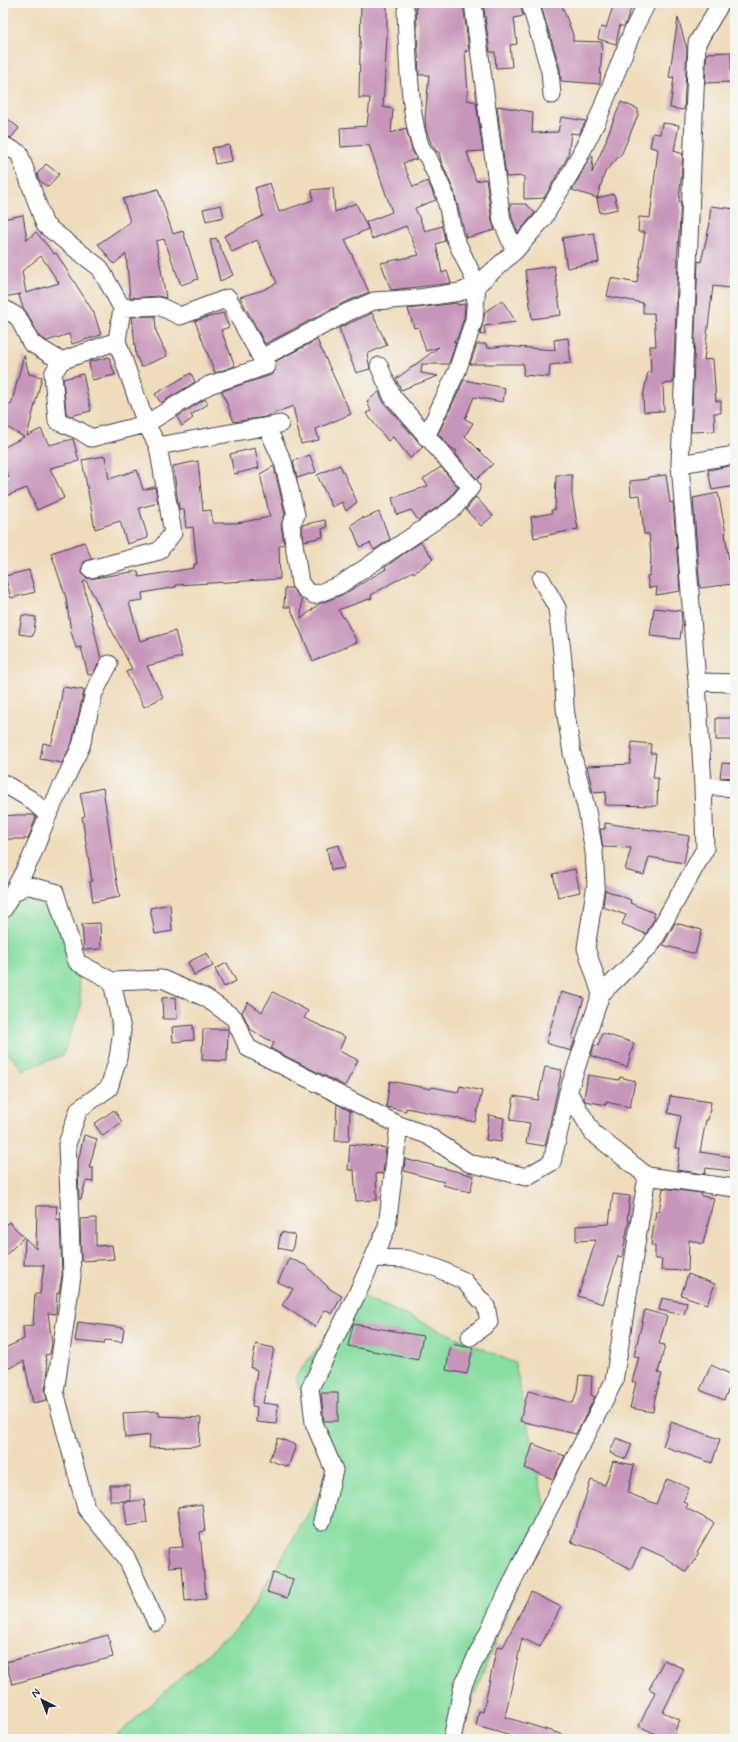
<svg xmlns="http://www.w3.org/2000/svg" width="738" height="1742" viewBox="0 0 738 1742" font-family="Mynerve,sans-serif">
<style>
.green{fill:#88dea2;stroke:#55806e}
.building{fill:#c795ba;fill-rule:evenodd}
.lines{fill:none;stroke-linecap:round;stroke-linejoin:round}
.minor-casing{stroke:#413e4e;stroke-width:19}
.minor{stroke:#fff;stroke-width:17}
</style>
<rect width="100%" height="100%" fill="#f6f6f2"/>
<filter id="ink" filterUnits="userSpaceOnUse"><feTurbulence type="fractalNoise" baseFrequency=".025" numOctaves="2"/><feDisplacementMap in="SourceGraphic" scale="8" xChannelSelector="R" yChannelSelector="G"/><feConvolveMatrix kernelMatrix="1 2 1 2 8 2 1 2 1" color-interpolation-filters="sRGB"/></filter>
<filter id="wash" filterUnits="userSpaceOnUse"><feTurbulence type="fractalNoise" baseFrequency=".012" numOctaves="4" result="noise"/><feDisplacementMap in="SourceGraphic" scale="16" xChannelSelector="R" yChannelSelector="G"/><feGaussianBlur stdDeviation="0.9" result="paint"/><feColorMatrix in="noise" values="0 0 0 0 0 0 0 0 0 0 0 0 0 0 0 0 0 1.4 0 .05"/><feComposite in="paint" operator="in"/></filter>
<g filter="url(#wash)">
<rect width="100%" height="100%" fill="#efdcbb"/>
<path class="green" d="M19 894 50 903 78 974 81 1006 63 1055 23 1070 3 1047V908Z
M357 1294 515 1363 546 1514 471 1703 461 1739H113L245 1620 334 1470 295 1378Z"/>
<g id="blocks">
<path class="building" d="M361 3H387V36L383 107 393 109 391 133 406 128 412 151 417 159 403 163 413 187 428 181 435 198 436 200 415 208 425 231 442 226 445 241 436 244 442 273 447 271 451 283 391 290 381 263 419 255 406 226 372 239 366 222 392 212 369 145 341 147 340 128 367 126 370 98H359Z
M416 3H463L469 51H465L468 94H467V100L476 102 483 151 467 152 476 181 486 179 492 222 495 230 466 238 454 191 441 161 439 152H437L431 143 426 129 425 119 429 75H419Z
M483 3H520L523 16 514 18 517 44 510 45 512 67 496 68 495 52H490Z
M540 3H561L573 35V41L602 42 600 84 561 81 560 68Z
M614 3H625L632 6 624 27 620 25 616 44 598 39 601 27 606 28Z
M678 18 687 49 684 110 670 108 674 77 669 78Z
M731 52V82L705 83 707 53Z
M621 102 638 109V115L622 153 605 172 597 198 572 190 588 161 593 155 592 173 607 139H606Z
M497 106 533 112 532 133 558 132 561 117 586 121 579 134 571 133 568 156 544 198 524 199V176L506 177Z
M3 115 19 128 11 138 3 135Z
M662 123 679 125 674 151 683 154 679 202H681L679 234 677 259H678L673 383 663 384 664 411 644 412 643 397 648 372 651 373 650 346H656L654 313H643V303L607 296 611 278 637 283 645 232H638L639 217 650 218 658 149 650 147 653 133 660 134Z
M229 145 232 161 215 164 212 148Z
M46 164 59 174 48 187 39 180 37 174Z
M270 183 279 212 313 200 312 190 333 188 335 212 356 203 368 229 345 240 369 292 343 303 265 344 240 297 263 290 277 283 257 240 232 252 224 236 263 216 255 188Z
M158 189 173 234 183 231 198 279 181 285 164 239 156 241 166 298 158 296 130 298 126 254 114 264 98 244 130 222 123 199Z
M614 194 618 209 600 213 597 198Z
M510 204H526L535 213 518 233 512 218Z
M221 205 224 217 206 221 203 209Z
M711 206 735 209V260H733L730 288 713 286 704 360 713 359 716 401H721V413H714L715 431 691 432 698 261 701 262 710 223H709Z
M23 215 27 240 36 232 54 254 56 253 94 313 101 335 72 344 69 334 47 341 39 336 27 313 23 308 19 295 21 294 3 297V219ZM41 256 59 283 26 293 22 271Z
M594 233 599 262 567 268 562 238Z
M216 238 233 275 220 281 210 240Z
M554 266 561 315 532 319 525 270Z
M502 300 516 322 484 326 485 334 480 335 485 312Z
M457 303 458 305 465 304 464 318 457 339 454 340V342H456L449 364H422L421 373 438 376 401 390 396 379 439 347 426 351 418 327 414 328 408 309Z
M223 313 229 327 221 330 235 366 215 373 195 321Z
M372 313 387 345 367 354 370 369 356 373 339 328Z
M155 316 156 331 167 356 141 367 136 355 132 317Z
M568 338 571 363 550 365 549 377 523 375 524 364H470L477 344H486L487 348 504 346 555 350 554 340Z
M317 340 351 414 316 429 319 440 301 444 293 406 265 417 234 422 222 391 271 375 275 371 276 361Z
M24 355 29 374 42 377 27 436 41 429 49 445 73 439 79 461 50 468 64 498 37 510 27 488 3 497V480L9 477 3 465V448L24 437 3 425V401L11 405Z
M109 357 115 375 92 380 89 362Z
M191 373 195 382 161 403 155 394Z
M83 374 91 411 70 416 67 414 66 411 63 379Z
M464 380 505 388 503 402 474 397 465 419 473 423 465 436 493 464 477 479 455 453 457 451 450 447 438 434Z
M379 392 384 403 423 447 410 458 393 437 388 441 366 413 371 411 367 401Z
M205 399 208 404 191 415 193 418 182 426 177 417Z
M255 448 259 468 234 474 230 454Z
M310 455 316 472 297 478 293 461Z
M105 456 109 479 137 470 143 490 155 487 158 503 139 508 148 538 127 544 120 521 95 529 82 460Z
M198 461 203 511 211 510 212 523H237L270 517 260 474 274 466 285 514 281 525 284 544 279 546 280 579 176 585V587L142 593 143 600 129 602 140 641 175 631 182 657 147 666 163 697 144 707 126 672 132 669 86 581 83 582 101 659 93 674 88 675 81 647 76 648 71 632 66 598 51 553 84 542 92 559 84 562 81 571 84 576 89 579 138 571 139 577 194 568V564H197L193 527 186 528 184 509H179L173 466Z
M340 465 357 502 346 511 342 502 332 507 317 475Z
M735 465V486L712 490 708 470Z
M441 467 458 487 447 501 418 520 411 510 397 515 392 498 428 486 423 479Z
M556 475H572V496L578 529 534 538 531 517 552 513 551 510H555Z
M666 475 670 503 673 502 680 591 656 595 657 587 649 588 647 576 650 575 651 555 649 534H644L640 495 631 496 630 481 649 479V477Z
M718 493 726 533H725L732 584 700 588 693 498Z
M476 497 493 516 481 526 466 510Z
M379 512 390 539 374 550 370 543 360 547 351 525 363 517V519Z
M325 520 327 527 322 529 323 537 304 541 302 525Z
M421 542 433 559 414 573 413 571 371 595 372 598 338 610 346 621 357 642 313 661 290 607H284L285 588H292L302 600 301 619 319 604 344 594 386 569 385 567Z
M29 570 35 592 11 598 5 576Z
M654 608 681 611 682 623 680 639 650 636Z
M22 615 36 617 33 636 19 634Z
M63 687 84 690 72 743 62 763 40 759 43 743 51 745 57 723Z
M716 718H735V740H716Z
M632 742 651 744 650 753H656L653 778H658L657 806 605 805 606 792 593 793 587 766 630 764Z
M722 763 735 764V778L720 777Z
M103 788 116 877 120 897 93 902 90 881H92L82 817 85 816 80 793Z
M16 815H33L36 817 28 839H3V816Z
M605 823 689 836 684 863 649 857 644 875 625 870 631 848 603 847 600 829H605Z
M339 845 344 868 331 870 327 848Z
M575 869 580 892 558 897 553 874Z
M605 890 631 900 630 903 654 913 653 916 655 917 646 934 622 924 626 915 603 907Z
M170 904 172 931 155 934 150 908Z
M100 923 101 949 84 950 82 924Z
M675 923 702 930 695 954 663 945Z
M207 953 213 966 194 975 188 962Z
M227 963 236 981 224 987 215 969Z
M273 992 308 1011 304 1018 345 1037 339 1051 358 1060 345 1086 271 1049 274 1043 250 1029 242 1012 248 1002 262 1012Z
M561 992 584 998 572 1038 575 1039 571 1051 546 1043Z
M176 997 177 1019H163L162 998Z
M193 1025 194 1040 173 1042 172 1027Z
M203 1029H228L227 1061 202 1060Z
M602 1033 634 1043 627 1067 591 1056 594 1045 598 1046Z
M545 1067 562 1070 545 1146 526 1143 530 1123 510 1120 514 1096 538 1100Z
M588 1075 619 1080 620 1077 635 1081 630 1107 606 1102V1105L585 1101 584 1098Z
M390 1081 431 1089 432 1087 458 1092 460 1086 482 1091 475 1122 406 1108V1111L386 1107Z
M670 1096 711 1102 708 1120H706L700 1152 733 1157 731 1171 706 1168 705 1174 677 1170 680 1148H675L681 1116 668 1113Z
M337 1104 350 1111 349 1141H335Z
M114 1110 122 1122 103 1136 94 1124Z
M489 1115 504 1118 501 1142 486 1140Z
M84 1135 97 1139 89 1168H93V1182L86 1181 81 1199H79L78 1161Z
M350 1144 386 1148 383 1174 376 1173 377 1200 356 1201 354 1170H348Z
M405 1159 416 1162V1161L474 1176 470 1192 443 1185 444 1182 404 1171Z
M663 1188 701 1193V1196L714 1198 703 1244 689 1240 688 1271 661 1270 662 1259H655V1246L651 1245 656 1211H659Z
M613 1194 630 1196 627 1220H629L622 1257 618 1256 603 1304 578 1296 596 1240 576 1241V1226L609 1224Z
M37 1206H57L56 1220 60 1219 62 1275 59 1293H57L56 1314 48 1313 52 1343 50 1354 45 1355 48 1371 45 1391 47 1400 33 1403 24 1361 3 1371V1349L24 1339 23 1326 33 1325 35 1294H40L44 1265H24L25 1238 36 1249Z
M96 1218V1246L112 1245 114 1259 81 1261 80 1219Z
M9 1222 24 1237 3 1258V1229Z
M281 1232 295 1235 292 1251 278 1248Z
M289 1258 305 1265 330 1289 342 1296 332 1314 325 1310 315 1327 282 1305 293 1289 278 1282Z
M688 1274 715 1284 707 1304 681 1295Z
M662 1298 687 1303 684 1315 659 1310Z
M645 1310 667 1316 659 1344 665 1345 658 1373 662 1374 655 1398 653 1412 630 1408 636 1382H632L639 1357 634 1356Z
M78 1322 124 1328 122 1342 105 1340 104 1344 75 1341Z
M353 1324 423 1336 418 1360 348 1346Z
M256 1344 274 1348 263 1403 278 1405 276 1424 256 1422 257 1407 252 1406 257 1370 251 1368Z
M451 1344 473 1348 467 1374 446 1370Z
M711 1365 734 1376 724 1400 700 1390Z
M579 1375 592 1376 591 1395 595 1397 576 1434 520 1421 528 1391 573 1403 577 1391Z
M321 1393H338V1421H324Z
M159 1411V1416L201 1418 199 1446 149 1448 150 1435 125 1438 123 1413Z
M671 1422 720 1439 712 1463 663 1446Z
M278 1438 296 1445 288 1467 269 1460Z
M616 1438 632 1444 626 1459 610 1453Z
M533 1444 565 1456 553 1479 525 1468Z
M613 1461 634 1465 628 1493 656 1504 667 1479 689 1488 683 1502 688 1504 686 1508 714 1523 697 1552 699 1554 686 1572 664 1557 642 1547 631 1569 596 1550 571 1542 591 1480 605 1485Z
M110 1485H130V1501H110Z
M144 1500 147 1523 127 1526 124 1502Z
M202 1504 205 1531 200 1532 206 1599 185 1601 182 1566 169 1567 167 1548 183 1547 178 1507Z
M273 1573 293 1579 287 1598 267 1592Z
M531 1592 561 1607 540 1647 522 1638 505 1717 564 1735V1739H511L512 1736 476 1726 479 1711 483 1712 497 1646 503 1647Z
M108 1635 113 1657 12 1684 6 1662Z
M664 1660 684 1669 663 1712 680 1720 671 1739H666L639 1726 655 1692 649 1689Z"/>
</g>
</g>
<g filter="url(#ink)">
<use href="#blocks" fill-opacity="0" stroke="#413e4e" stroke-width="1"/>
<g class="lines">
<defs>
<path id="minor" d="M473 3 502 221 515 251
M530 3 550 71 552 95
M721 3 697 43 680 464 697 682 703 786 705 849 651 945 601 994 568 1092 593 1133 647 1176 735 1188
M406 11C407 38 409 142 428 157L445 195 454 236 477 285 474 320 457 371 426 437
M3 145 19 153 45 225 100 268 122 308 117 341 146 424 158 446 280 424
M3 308 18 317 31 343 61 361
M122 308 159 306 180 316 228 298 266 366
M117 341 61 361 53 374 57 421 80 431 91 438 146 424 209 385 266 366 267 355 348 312 374 301 419 298 460 292 477 285 515 251 543 219 574 167 597 121 633 30 647 3
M267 427 283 462 296 515 291 524 300 583 306 590 314 595 340 585 454 508 471 487 392 396 379 366
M680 464 735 455
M91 569 159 551 173 533 158 446
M541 579 557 608 563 661 565 708 572 753 587 811 594 852 596 884 586 948 601 994
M697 682 735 683
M3 783 30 799 48 815 31 858 12 894
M703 786 735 788
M48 815 81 746 94 693 109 664
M3 910 11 895 25 885 55 892 77 962 112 981 162 979 206 998 234 1018 248 1048 399 1125 427 1135 469 1163 526 1177 552 1162 568 1092
M112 981 122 1030 118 1058 109 1088 79 1109 67 1144 72 1276 55 1392 86 1508 126 1557 156 1622
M373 1258 407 1259 437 1268 464 1281 486 1306 489 1322 470 1337
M322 1521 334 1470 314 1423 310 1388 357 1294 387 1227 399 1125
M452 1739 463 1685 519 1568 614 1381 647 1176"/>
</defs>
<use href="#minor" class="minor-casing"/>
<use href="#minor" class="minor"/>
</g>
</g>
<rect width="738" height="1742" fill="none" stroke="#f6f6f2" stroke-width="16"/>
<g transform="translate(42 1700) rotate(318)" stroke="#f6f6f2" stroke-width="3" paint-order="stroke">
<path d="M0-3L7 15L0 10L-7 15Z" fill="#22223b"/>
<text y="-6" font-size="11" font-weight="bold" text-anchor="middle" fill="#22223b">N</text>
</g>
</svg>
